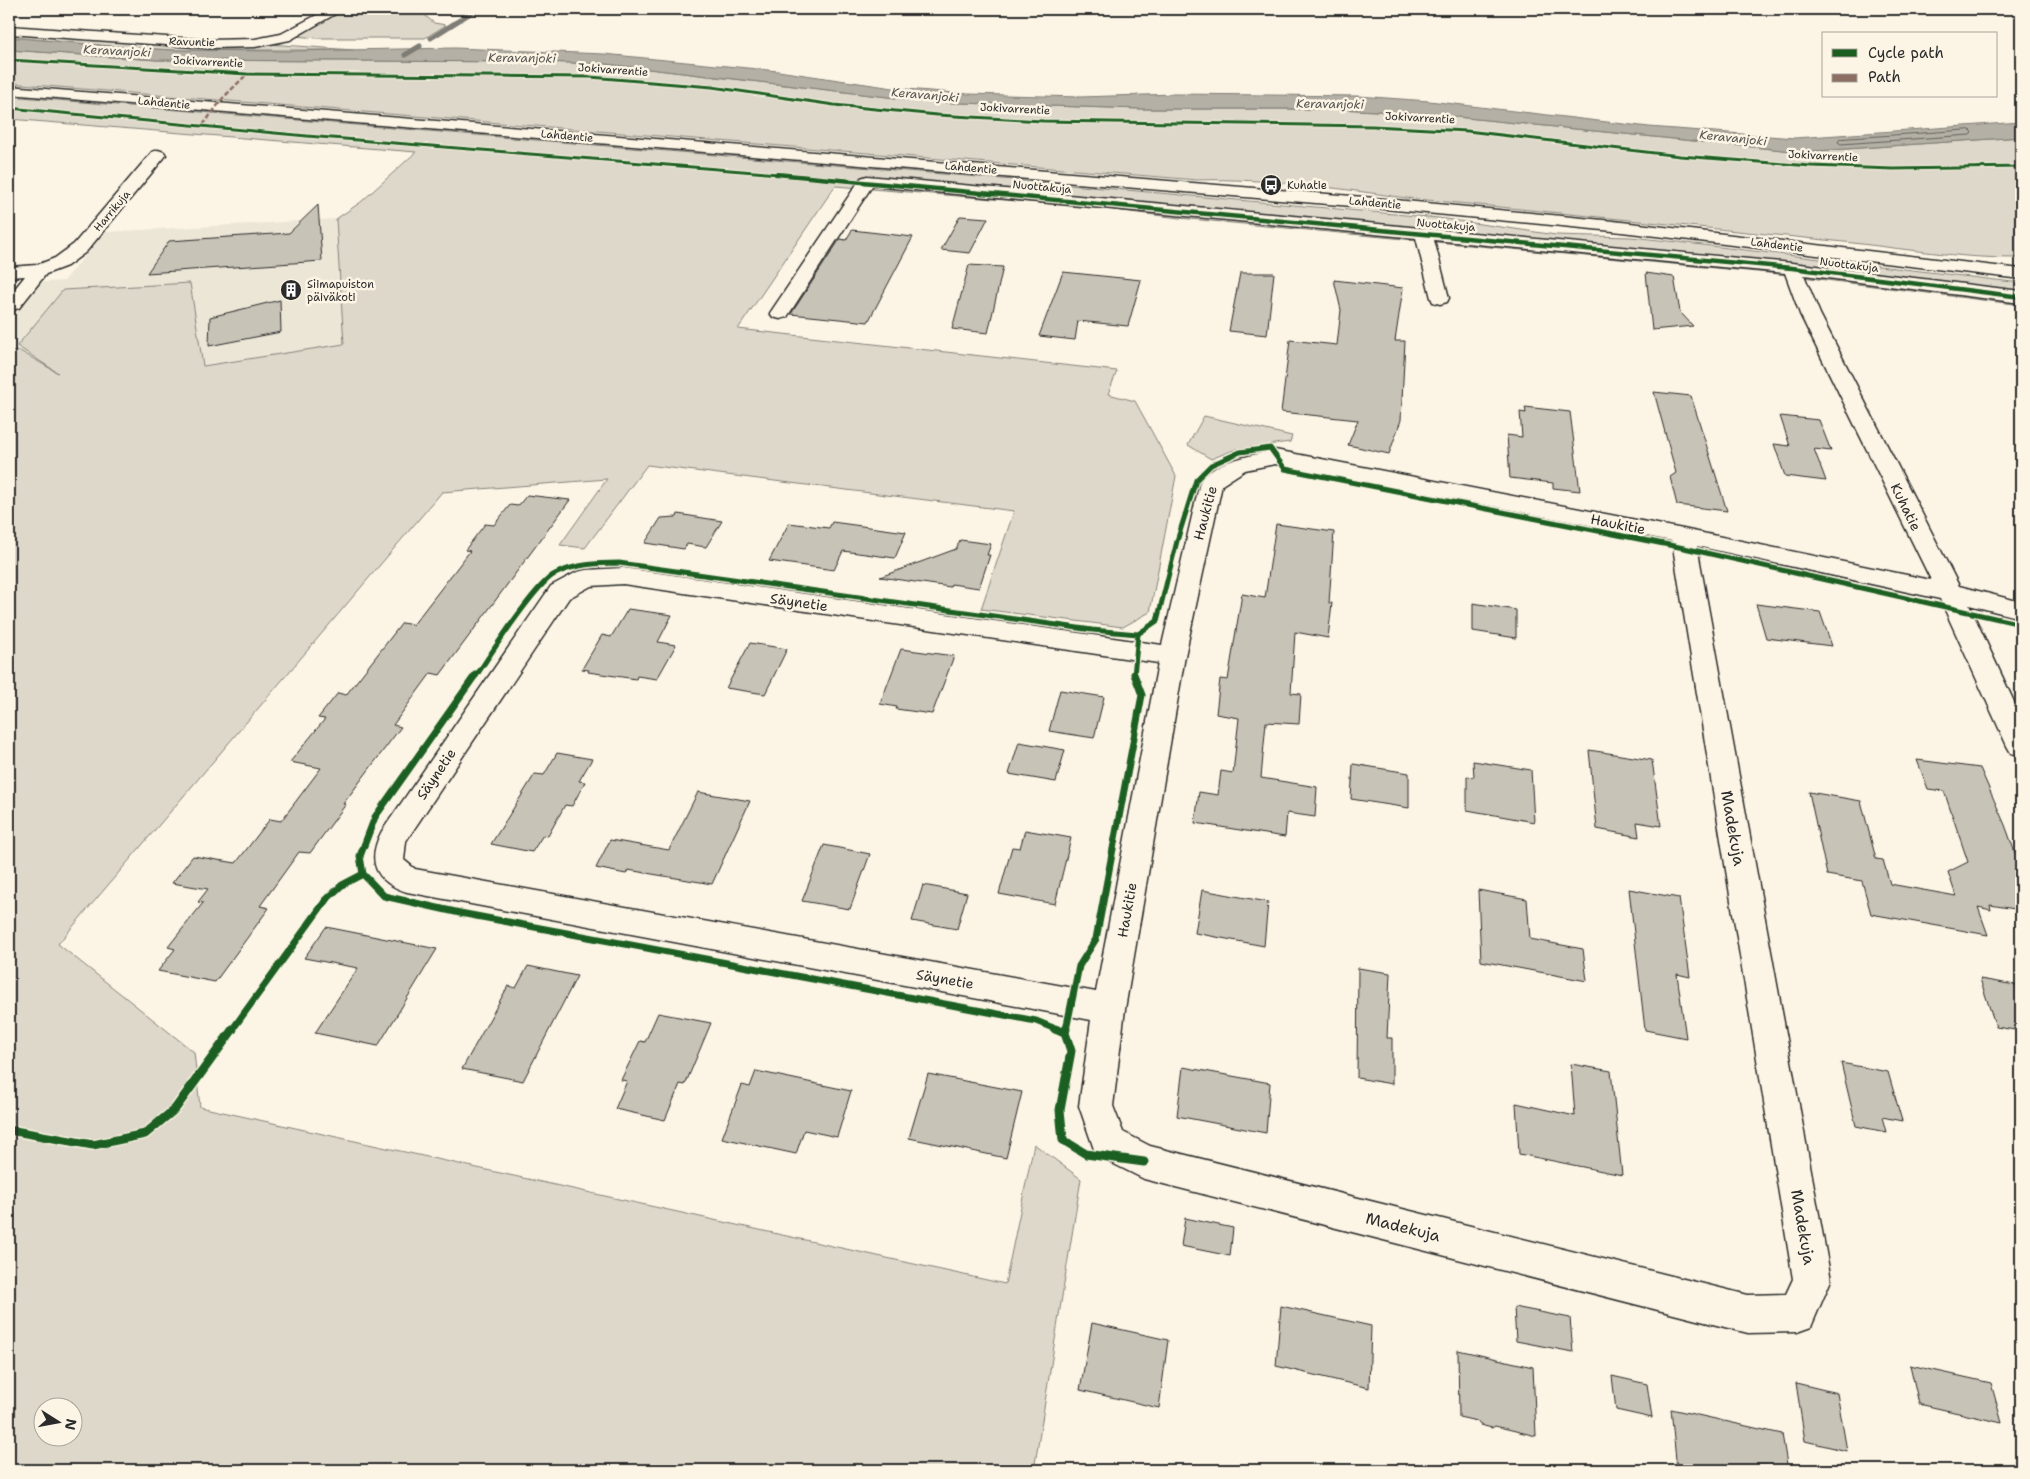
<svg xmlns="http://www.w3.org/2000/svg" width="2030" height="1479" viewBox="0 0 2030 1479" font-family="'Shantell Sans',sans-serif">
<rect width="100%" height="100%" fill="#fcf5e5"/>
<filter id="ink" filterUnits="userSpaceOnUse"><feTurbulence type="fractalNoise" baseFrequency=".02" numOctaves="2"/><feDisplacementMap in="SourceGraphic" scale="10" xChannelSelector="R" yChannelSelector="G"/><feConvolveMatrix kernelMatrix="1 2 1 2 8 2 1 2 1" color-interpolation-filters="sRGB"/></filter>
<g filter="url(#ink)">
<path fill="#ece6d7" d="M336 219 344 344 77 385 20 351 9 352V284L64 281 105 232Z"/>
<path fill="#ded8ca" stroke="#84827a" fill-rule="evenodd" d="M345 9H417L434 23 446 25 425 38H317L295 36Z
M9 26 354 50H174L132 48 9 37Z
M9 50 157 60 539 62 606 64 930 102 1141 109H1341L1427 114 1802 152 2021 137V258C1956 259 1890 246 1825 240 1686 226 1546 211 1406 198 1337 188 1267 178 1197 180L9 83Z
M9 96 1002 179 1439 218 1556 235 1631 237 1678 242 2021 283V305L1779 274 1179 218 1090 207 835 186 738 329 1117 371 1108 394 1135 401 1176 476 1150 612 1123 627 981 609 1014 511 647 465 585 548 560 545 607 479 442 492 58 944 194 1052 200 1107 1005 1284 1034 1144 1081 1179 1034 1470H9V352L20 351 58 373 17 346 63 290 190 283 203 366 344 344 336 219 361 202 416 152 9 119ZM42 1406H72V1436H42Z
M1204 416 1292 436 1290 442 1236 449 1211 459 1188 445Z"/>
<path fill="#b4b0a5" stroke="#7d7b74" d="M9 37 132 48 174 50 290 51 455 48 604 54 778 71 893 88 968 94 1080 97 1175 94 1358 96 1429 101 1649 127 1795 138 2021 122V137L1802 152 1427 114 1341 109H1141L930 102 606 64 539 62 157 60 9 50Z"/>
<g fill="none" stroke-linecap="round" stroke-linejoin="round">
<path stroke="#62605c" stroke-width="1" d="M1970 130 1972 133 1970 135 1841 144 1838 142 1840 139Z"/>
<path stroke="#7d7b74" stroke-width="5" d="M431 38 477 9
M405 55 420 46"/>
</g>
<path fill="#c8c3b7" stroke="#2b2b2b" d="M318 205 322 261 147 273 169 241 289 233Z
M960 216 988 218 970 253 941 250Z
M852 230 913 237 868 322 791 314 840 239 846 240Z
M969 265 1003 267 988 333 952 329Z
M1063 272 1141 280 1128 326 1078 321 1075 340 1039 336Z
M1240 273H1274L1267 335 1229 331Z
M1646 273 1674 277 1680 312 1693 326 1652 330Z
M1334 280 1403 288 1395 341H1405L1401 420 1389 454 1348 445 1358 420 1281 412 1290 340 1337 345 1341 310Z
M280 300 281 332 209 346 210 317Z
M1654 392 1691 396 1727 511 1677 505 1670 477 1676 473Z
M1525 407 1570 412 1580 491 1553 488V483L1510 478 1507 435 1522 437 1520 412 1526 413Z
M1780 416 1819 420 1831 451 1814 449 1826 481 1785 476 1774 444 1790 446Z
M527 495 570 500 440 675 431 673 393 725 401 727 343 804H346L310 853 299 852 260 906 269 908 215 982 158 971 175 949 168 947 203 903 198 902 208 889 172 883 193 856 236 863 270 819 281 821 321 768 290 762 325 719 318 718 338 693 346 695 402 623 413 625 470 551 465 550 485 524 494 525 510 505 518 506Z
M678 514 722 521 706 547 687 544 684 549 645 543 661 518 677 517Z
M832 522 906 532 895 558 843 551 834 570 769 561 789 523 829 528Z
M1276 524 1334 532 1329 603H1332L1328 638 1295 632 1291 693 1301 694 1299 724 1266 722 1261 778 1317 787 1315 817 1287 813 1285 837 1195 823 1199 792 1218 795 1221 771 1233 773 1239 718 1216 714 1220 679 1228 680 1242 594 1265 598Z
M960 540 991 544 987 555H990L979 588 951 584 950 587 880 577 956 549Z
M1473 603 1516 610V638L1473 631Z
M1756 604 1820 612 1832 646 1766 638Z
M628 609 672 615 658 642 676 645 657 679 637 676 636 679 588 672 589 670 582 669 602 635 611 637Z
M750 643 787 649 765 694 726 688Z
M901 649 954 656 932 714 896 709 897 707 880 704Z
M1060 690 1104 697 1094 738 1049 731Z
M1019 742 1065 750 1056 782 1009 774Z
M1589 750 1652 760 1661 826 1637 822 1639 837 1597 829Z
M557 753 592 759 579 781 585 782 572 806 565 805 548 836 543 835 532 852 491 844 535 774 544 775Z
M1917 760 1980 768 2005 825 2021 869V910L1990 905 1991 910 1978 907 1988 935 1871 914 1862 881 1827 875 1809 792 1861 801 1876 859 1883 860 1890 884 1956 896 1948 872 1968 862 1944 791 1928 789Z
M1473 761 1531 770 1534 822 1467 810V776L1474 777Z
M1353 764 1409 773V808L1351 799Z
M698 792 750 801 712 884 628 870 626 874 596 868 610 840 669 850Z
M1025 830 1071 838 1055 904 999 894 1012 847 1020 848Z
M824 845 870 854 850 909 802 901Z
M923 885 967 893 957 929 912 921Z
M1629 889 1679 898 1690 977 1677 974 1686 1038 1645 1030Z
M1202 890 1268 902 1264 946 1195 933Z
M1478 890 1527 899 1530 939 1583 949 1587 981 1481 961Z
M326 927 437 949 378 1046 315 1033 358 968 304 958Z
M528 966 577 976 523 1081 462 1069 508 986 516 988Z
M1358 968 1390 973 1387 1038H1392V1084L1357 1078Z
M1980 979 2021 986V1031L1996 1027Z
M658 1013 711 1023 685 1085 680 1084 665 1120 615 1109 627 1081 621 1080 640 1041 645 1042Z
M1841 1063 1888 1072 1902 1121 1882 1117 1886 1132 1856 1126Z
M1571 1064 1611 1071 1622 1175 1519 1154 1516 1103 1575 1116Z
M1183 1067 1270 1083 1266 1133 1177 1116Z
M756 1071 851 1091 837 1137 804 1130 796 1154 722 1138 742 1085 750 1087Z
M928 1074 1022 1092 1006 1158 909 1138Z
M1185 1218 1233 1228 1230 1256 1181 1246Z
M1281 1306 1371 1326 1369 1388 1276 1366Z
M1514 1307 1570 1318 1573 1352 1516 1341Z
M1092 1323 1168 1340 1159 1408 1080 1390Z
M1458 1350 1533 1367 1536 1436 1495 1426 1492 1428 1480 1425 1477 1421 1459 1417Z
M1910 1365 1991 1383 2002 1423 1919 1404Z
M1612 1376 1647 1384 1652 1418 1616 1410Z
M1796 1383 1837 1393 1847 1451 1805 1441Z
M1671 1409 1782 1434 1788 1470H1677Z"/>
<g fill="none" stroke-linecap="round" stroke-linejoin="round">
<g stroke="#2b2b2b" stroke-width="3">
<path id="minor" d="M328 9H344L290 40 255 47 209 48 9 34V26L209 40 255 39 281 34Z
M158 150 164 152 166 155 164 158 86 252 67 266 46 274 19 308 9 311V296L25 276 9 277V267L37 265 55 258 74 244 152 152Z
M867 176 1792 263 2021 291V303L1804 275 1820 314 1959 586 2021 602V618L1969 605 2021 717V756L2011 753 2007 746 1940 599 1697 546 1831 1280 1811 1327 1797 1332 1748 1333 1144 1179 1096 1155 1079 1106 1091 1020 407 892C375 882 366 861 382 831L551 586 577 572 586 570 623 568 1162 645 1200 482C1215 460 1251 456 1275 450L1683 529 1931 580 1800 314 1785 273 1434 240 1449 298 1447 302 1440 304 1433 302 1431 298 1416 238 872 186 787 317 780 319 773 317 770 313 861 178ZM1275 464 1672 541 1793 1279 1786 1294 1748 1295 1150 1146 1123 1132 1113 1106 1125 1009 1185 656 1222 485 1245 470ZM623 584 1158 663 1096 992 415 869 404 860 406 841 569 598 591 586Z"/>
</g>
<g stroke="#2b2b2b" stroke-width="3">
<path id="major" d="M9 86 1364 197 1613 221 2021 269V279L1613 231 1364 207 9 94Z"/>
</g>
<use href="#minor" fill="#fcf5e5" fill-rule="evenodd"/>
<use href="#major" fill="#fcf5e5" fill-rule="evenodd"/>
<path stroke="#8d6e63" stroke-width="2.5" stroke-dasharray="5 2.5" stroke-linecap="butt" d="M203 125 223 98 247 74"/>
<g stroke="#fcf5e5" stroke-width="5">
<path id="cycleway-far4" d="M9 60 247 74 590 77 712 87 834 105 937 115 1043 121 1373 126 1467 131 1680 156 1811 166 1893 169 2021 167
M9 108 307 136 791 175"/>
</g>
<g stroke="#fcf5e5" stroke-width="6">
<path id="cycleway-far3" d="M776 174 1792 268 2021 297"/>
</g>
<g stroke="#fcf5e5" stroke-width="8">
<path id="cycleway-far2" d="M476 676C490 655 536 583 555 574 575 564 598 563 619 563L1092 630 1138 634 1157 621 1177 541 1196 480 1211 465 1240 452 1270 448 1285 469 1684 548 2021 624
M1134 676 1138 634"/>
</g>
<g stroke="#fcf5e5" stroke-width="10">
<path id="cycleway-far1" d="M476 674 375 817 360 856 363 874 384 896 460 913 1036 1021 1058 1030
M232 1030 326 900 342 885 363 874
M1066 1030 1079 966 1096 939 1142 695 1134 674"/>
</g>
<g stroke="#fcf5e5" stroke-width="12">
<path id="cycleway" d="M1055 1029 1065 1033 1071 1051 1060 1110 1063 1140 1086 1154 1144 1162
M1065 1033 1066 1029
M9 1130 93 1145 145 1134 175 1109 233 1029"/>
</g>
<use href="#cycleway-far4" stroke="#1b5e20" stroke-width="3"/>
<use href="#cycleway-far3" stroke="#1b5e20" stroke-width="4.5"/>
<use href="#cycleway-far2" stroke="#1b5e20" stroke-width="5"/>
<use href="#cycleway-far1" stroke="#1b5e20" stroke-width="7"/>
<use href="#cycleway" stroke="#1b5e20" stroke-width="9"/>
</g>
</g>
<defs>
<g id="bus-disc" transform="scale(1.125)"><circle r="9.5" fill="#2b2b2b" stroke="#fcf5e5"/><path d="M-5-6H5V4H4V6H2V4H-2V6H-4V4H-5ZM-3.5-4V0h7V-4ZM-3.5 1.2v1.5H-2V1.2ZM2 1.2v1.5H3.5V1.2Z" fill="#fff"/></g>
<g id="building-disc" transform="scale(1.125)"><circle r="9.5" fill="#2b2b2b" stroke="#fcf5e5"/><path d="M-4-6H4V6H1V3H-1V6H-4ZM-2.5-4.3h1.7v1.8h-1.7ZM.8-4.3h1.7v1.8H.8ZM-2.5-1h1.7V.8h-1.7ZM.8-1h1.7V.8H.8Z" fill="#fff"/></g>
</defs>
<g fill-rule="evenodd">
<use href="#bus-disc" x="1271" y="185"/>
<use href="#building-disc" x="291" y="290"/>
</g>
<g text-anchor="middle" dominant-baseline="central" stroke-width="5" stroke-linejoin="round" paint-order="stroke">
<g font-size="11" fill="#2b2b2b" stroke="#fcf5e5">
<text transform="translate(192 42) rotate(2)">Ravuntie</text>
<text transform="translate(208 62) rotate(3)">Jokivarrentie</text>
<text transform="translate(613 70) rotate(4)">Jokivarrentie</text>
<text transform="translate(164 103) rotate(5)">Lahdentie</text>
<text transform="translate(1015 109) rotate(3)">Jokivarrentie</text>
<text transform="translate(1420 118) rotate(3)">Jokivarrentie</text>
<text transform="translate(567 136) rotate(5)">Lahdentie</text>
<text transform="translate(1823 156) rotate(3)">Jokivarrentie</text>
<text transform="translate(971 168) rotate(5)">Lahdentie</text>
<text transform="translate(1042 187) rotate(5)">Nuottakuja</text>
<text transform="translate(1375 203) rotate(5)">Lahdentie</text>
<text transform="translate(112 211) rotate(-50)">Harrikuja</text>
<text transform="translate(1446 225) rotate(5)">Nuottakuja</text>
<text transform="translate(1777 245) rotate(7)">Lahdentie</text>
<text transform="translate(1849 265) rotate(7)">Nuottakuja</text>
</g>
<g font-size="11" fill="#2b2b2b" stroke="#fcf5e5" text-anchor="start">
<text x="1287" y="185">Kuhatie</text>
<text x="307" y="284">Siimapuiston<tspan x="307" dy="13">päiväkoti</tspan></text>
</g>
<g font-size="12" font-style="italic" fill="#545350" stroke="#fcf5e5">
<text transform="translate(117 51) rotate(3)">Keravanjoki</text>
<text transform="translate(522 58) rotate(1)">Keravanjoki</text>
<text transform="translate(925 95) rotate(5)">Keravanjoki</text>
<text transform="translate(1330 104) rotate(1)">Keravanjoki</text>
<text transform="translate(1733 138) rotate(6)">Keravanjoki</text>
</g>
<g font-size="14" fill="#2b2b2b" stroke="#fcf5e5">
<text transform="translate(1906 507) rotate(64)">Kuhatie</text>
<text transform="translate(1205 513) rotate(-75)">Haukitie</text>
<text transform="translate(1618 524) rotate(11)">Haukitie</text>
<text transform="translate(799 602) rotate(8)">Säynetie</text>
<text transform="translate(436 774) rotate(-56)">Säynetie</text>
<text transform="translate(1127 910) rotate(-80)">Haukitie</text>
<text transform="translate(945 979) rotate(10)">Säynetie</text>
</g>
<g font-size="16" fill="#2b2b2b" stroke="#fcf5e5">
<text transform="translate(1733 828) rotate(80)">Madekuja</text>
<text transform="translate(1403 1227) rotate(14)">Madekuja</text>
<text transform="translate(1803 1227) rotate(80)">Madekuja</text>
</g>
</g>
<rect width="2030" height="1479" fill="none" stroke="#fcf5e5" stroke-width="30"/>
<rect x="15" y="15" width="2000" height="1449" fill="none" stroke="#2b2b2b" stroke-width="2" filter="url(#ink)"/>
<rect x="1822" y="32" width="175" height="65" fill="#fcf5e5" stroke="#a8a49b"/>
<rect x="1832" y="49" width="25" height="8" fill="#1b5e20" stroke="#a8a49b"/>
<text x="1868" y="58" font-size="15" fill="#2b2b2b">Cycle path</text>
<rect x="1832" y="74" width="25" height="8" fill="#8d6e63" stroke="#a8a49b"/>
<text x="1868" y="82" font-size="15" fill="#2b2b2b">Path</text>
<g transform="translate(58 1422) rotate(101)"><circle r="24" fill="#fcf5e5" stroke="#a8a49b"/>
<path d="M0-4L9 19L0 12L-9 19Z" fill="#2b2b2b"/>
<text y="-8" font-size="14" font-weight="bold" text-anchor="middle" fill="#2b2b2b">N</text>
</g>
</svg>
